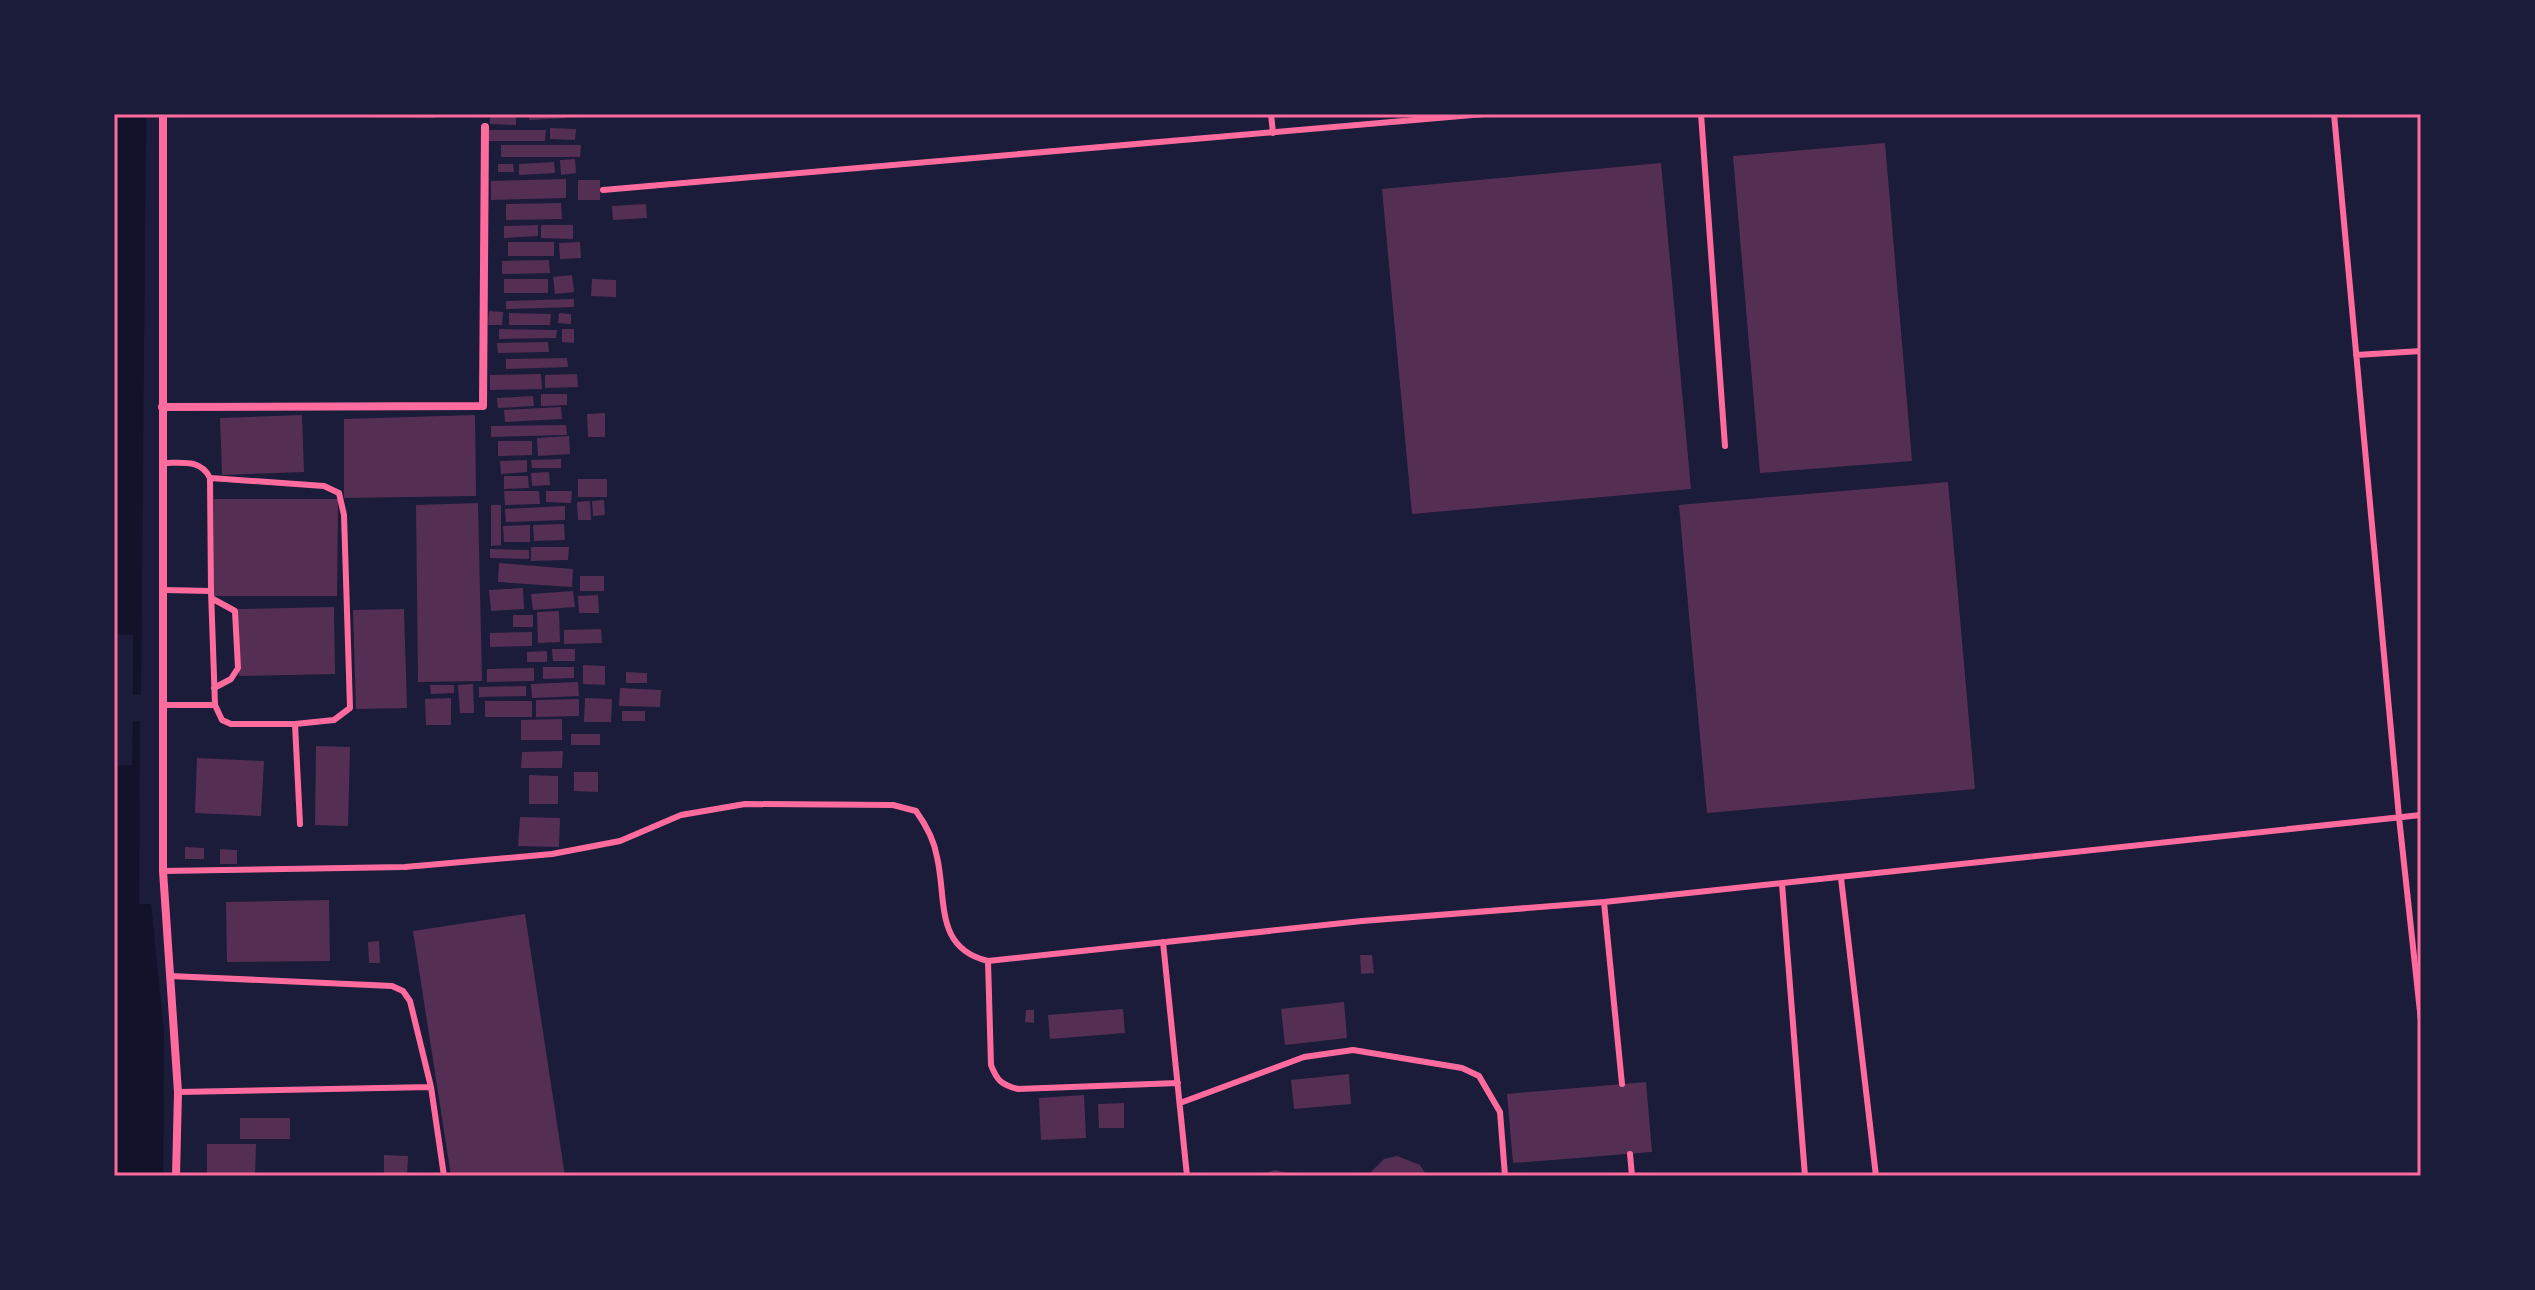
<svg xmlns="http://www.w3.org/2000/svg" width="2535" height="1290" viewBox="0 0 2535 1290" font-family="'Fira Sans',sans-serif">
<rect width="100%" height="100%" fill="#1b1b3a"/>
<path fill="#12122b" d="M114 114H146L141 695H133V635L114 634Z
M133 721H140L139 904H151L164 1033 163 1176H114V766L132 765Z"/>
<path fill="#542f53" d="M354 114H435V118L354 117Z
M490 114H516V125L490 124Z
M529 114H567V118L529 120Z
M550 128 576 129 575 140 550 139Z
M489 130H546L545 141H489Z
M1885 143 1912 461 1760 473 1733 156Z
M501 145H581L580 157H501Z
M575 159 576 173 561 175 560 160Z
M554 162 555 173 519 175V164Z
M1661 163 1691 489 1412 514 1382 189Z
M498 164H513L514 172H498Z
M566 179V198L491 200V181Z
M578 180H600V200H578Z
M561 203 562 219 506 220V204Z
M646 204 647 218 613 220 612 206Z
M538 225V236L504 238V226Z
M541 225H573V239L541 238Z
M508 242H554V256H508Z
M580 242 581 258 560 259 559 243Z
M549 260 550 273 502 274V261Z
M572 275 574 292 555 294 553 277Z
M504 279H548V293H504Z
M592 279 616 280V297L591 296Z
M574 299V307L506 309V301Z
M489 311 503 312 502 325H488Z
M509 313 551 314 550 325H509Z
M559 313 571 314V324L558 323Z
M499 329 557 330 556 338 499 339Z
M562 329H574V343L562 342Z
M548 342 549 352 498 353 497 343Z
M567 358 568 367 506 369V359Z
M541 374 542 389 490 390V375Z
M577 374 578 387 545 388V375Z
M541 394H567V405L541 406Z
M533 396 534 406 498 408 497 398Z
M561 407 562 419 505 422 504 410Z
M605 413V437H588L587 414Z
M302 415 304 472 222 475 220 418Z
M475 415 476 496 344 498V419Z
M566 425 567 435 491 437V426Z
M569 436 570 454 538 456 537 438Z
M498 441H532V455L498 456Z
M561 459V468H532L531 460Z
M527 460V472L501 474 500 461Z
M549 472 550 485 532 486 531 473Z
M504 476H528L529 488 504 489Z
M578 479H607V497H578Z
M1948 482 1975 789 1707 813 1679 505Z
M504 491H539L540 504 505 505Z
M546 491H572L571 503 546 502Z
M214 499H338L337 596H214Z
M604 500 605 515 593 516 592 501Z
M590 501 591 520H578L577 502Z
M478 503 482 681 418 682 416 505Z
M491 505H501V545L491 546Z
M565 506V520L506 522 505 509Z
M564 524 565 540 534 541 533 525Z
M530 525V542H504L503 526Z
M531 547H569L568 560 531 561Z
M490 549 529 550V559L490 558Z
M499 563 573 569 572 587 498 582Z
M580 576H604V591H580Z
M523 588 524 609 491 611 489 590Z
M573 591 575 607 533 610 531 594Z
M598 595 599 613H579L578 596Z
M334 607 335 674 239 676 238 609Z
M404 609 407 708 356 709 353 610Z
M559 611 560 642 538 643 537 612Z
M513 615H533V627H513Z
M601 629 602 643 564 644V630Z
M532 632V646L490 647V633Z
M552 649H575V661H553Z
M547 651V662H527V652Z
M583 665 605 666V685L583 684Z
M543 667H574V678L543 679Z
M534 668V681L487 682V669Z
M626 672 647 673V683H626Z
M578 682 579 696 532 698 531 684Z
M473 684 474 713H460L458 685Z
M430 685H454V693L431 694Z
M526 686V696L479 697V687Z
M620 688 661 690 660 707 619 706Z
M451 698V725H426L425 699Z
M585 698 612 699 611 722H584Z
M579 699V716L536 717V700Z
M485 701H532V717H485Z
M622 711H645V721H622Z
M562 719V740H521V720Z
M571 734H600V745H571Z
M316 746 350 747 348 826 315 825Z
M563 751 562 768H521L522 752Z
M197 758 264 761 261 816 195 813Z
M574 772H598V792L574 791Z
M529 775 558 776V804H529Z
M520 817 560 818 559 847 518 846Z
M185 847 204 848V859H185Z
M220 849 237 850V864H220Z
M329 900 330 961 227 962 226 902Z
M525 914 565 1176H451L413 931Z
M379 941 380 963H369L368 942Z
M1360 955H1372L1374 973 1361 974Z
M1344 1002 1347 1038 1285 1045 1281 1009Z
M1123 1009 1125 1033 1050 1039 1048 1015Z
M1026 1010H1034V1023L1025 1022Z
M1349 1074 1351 1104 1294 1109 1291 1080Z
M1646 1082 1652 1152 1513 1163 1507 1094Z
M1084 1095 1086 1138 1041 1140 1039 1098Z
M1124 1103V1128H1099L1098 1104Z
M240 1118H290V1139H240Z
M207 1144H256L255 1176H207Z
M384 1155 408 1156 407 1176H384Z
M1397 1156 1420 1165 1427 1176H1367L1384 1159Z
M1275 1170 1288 1173 1293 1176H1258Z"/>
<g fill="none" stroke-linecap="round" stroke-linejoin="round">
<path stroke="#ff6b9d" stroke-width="6" d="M1271 114 1273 133
M1701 114 1725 446
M2334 114 2399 817 2421 1021
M603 190 1484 114
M2356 355 2421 351
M164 463C182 463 201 459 210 478L324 486 339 493 344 515 350 708 334 720 295 724
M210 478 211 591
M164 590 211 591 215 705 222 720 231 724H295L300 824
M213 599 235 611 238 668 231 679 214 688
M164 705H215
M163 871 405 867 552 854 620 841 681 815 745 804 893 805 916 811C926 825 934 839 937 857 947 900 934 948 988 961L1362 921 1604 902
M1841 878 1876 1176
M1782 884 1805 1176
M1163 942 1187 1176
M988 961 991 1065C997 1081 1002 1085 1018 1089L1178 1083
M170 976 392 986 403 991 410 1001 431 1087 444 1176
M1622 1084 1604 902 2421 815
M178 1092 431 1087
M1180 1103 1304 1057 1353 1050 1462 1068 1479 1076 1500 1112 1505 1176
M1630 1154 1632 1176"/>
<path stroke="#ff6b9d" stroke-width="8" d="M163 114V871L178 1092 176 1176
M162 407 483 406 485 127"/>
</g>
<rect width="2535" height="1290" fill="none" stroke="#1b1b3a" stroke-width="232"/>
<rect x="116" y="116" width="2303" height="1058" fill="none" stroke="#ff6b9d" stroke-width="3"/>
</svg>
